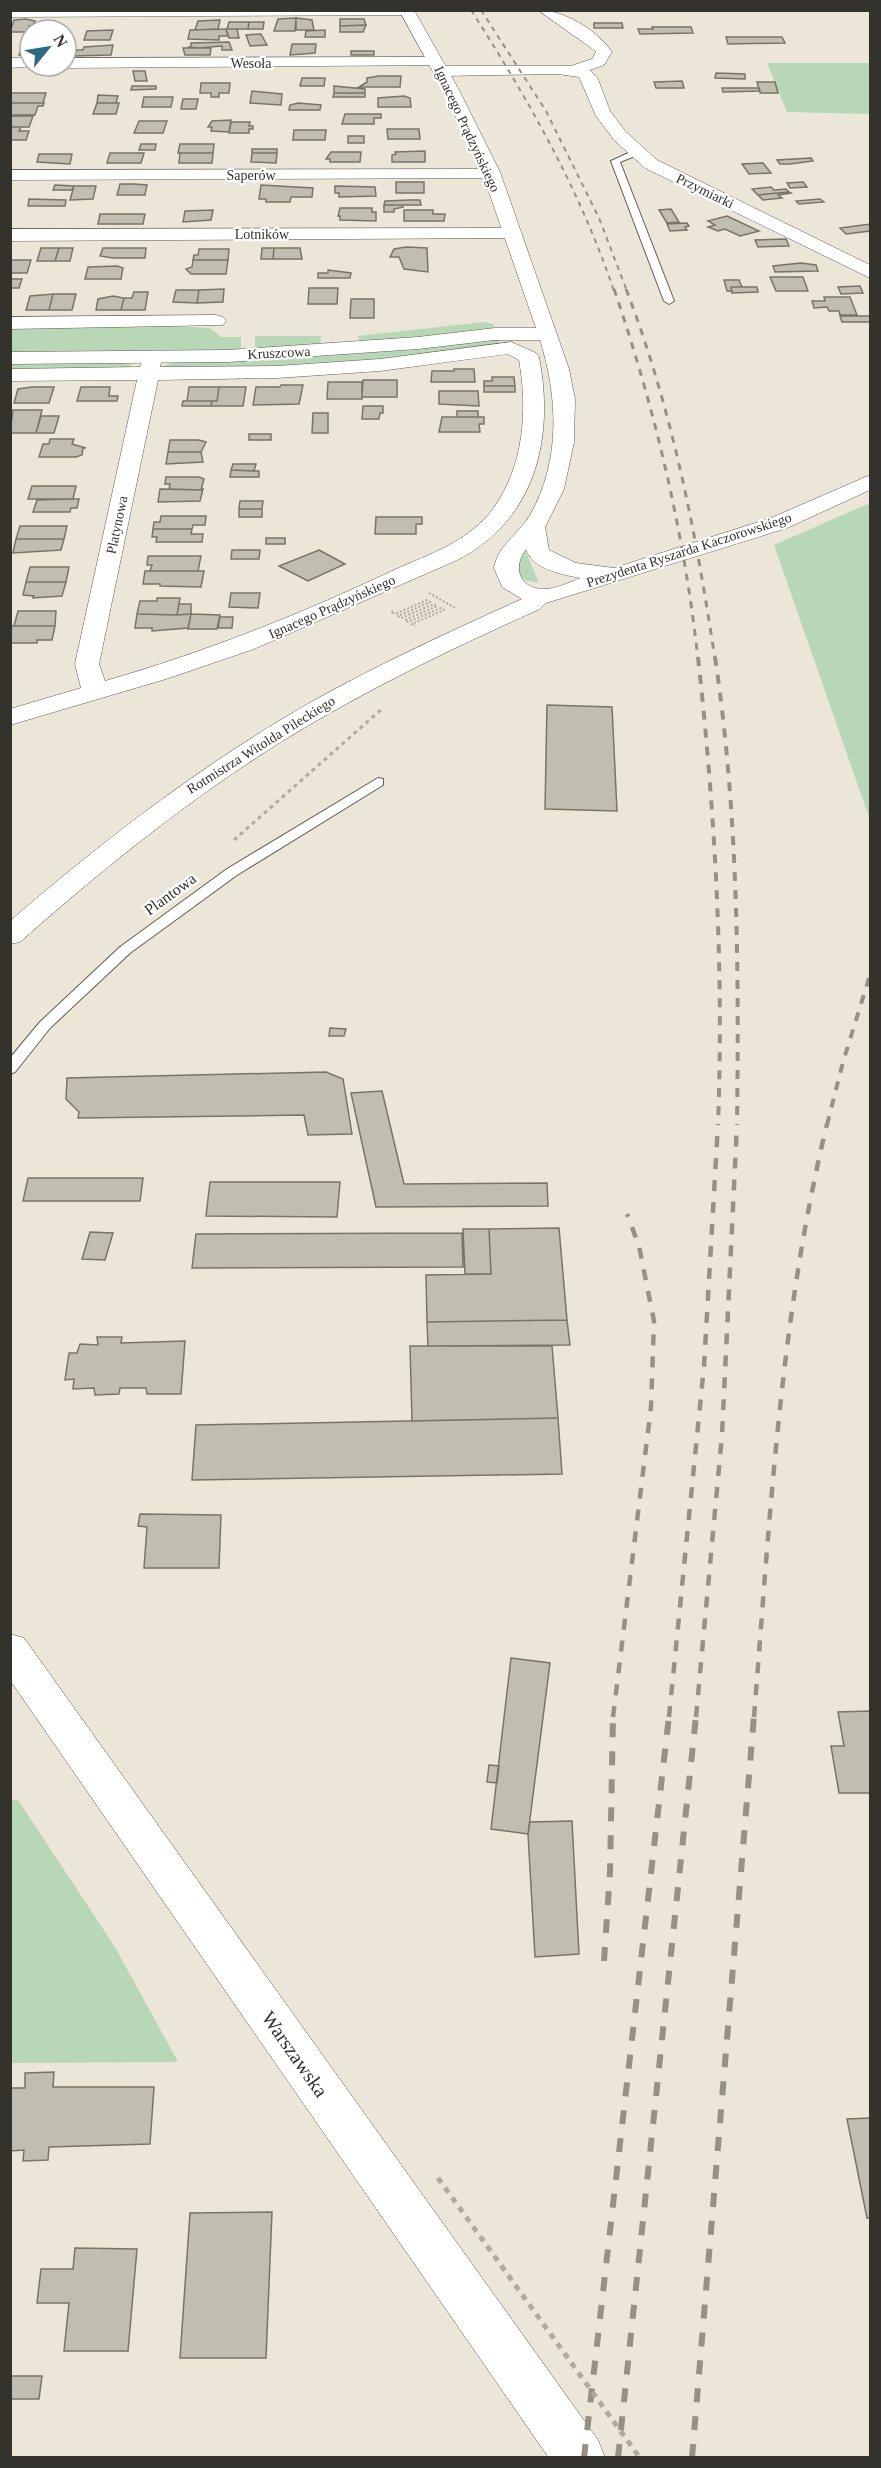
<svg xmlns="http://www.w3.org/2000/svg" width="881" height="2468" viewBox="0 0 881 2468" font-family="'Times New Roman',serif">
<rect width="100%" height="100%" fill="#ebe6d8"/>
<path fill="#b7d7b7" d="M767 63H870V114L787 112Z
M484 322 493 324 495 328 426 338 360 342 358 336Z
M175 326 209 328 222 337H241V351L11 354 10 327Z
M255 336H321L320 346 255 348Z
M491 339 499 340V346L322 366 162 367 174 362 289 358Z
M10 363H128L133 368 11 371Z
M870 503V820L774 545Z
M525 550 539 583 525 580 518 573 520 551Z
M11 1800H18L115 1947 178 2062 11 2063Z"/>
<path fill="#c2bdb1" stroke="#797468" stroke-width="1.5" d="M296 18 295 31H274L278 19Z
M296 18 312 20 314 30H296Z
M26 19 35 21 33 25 29 26 32 28 30 32H10L14 20Z
M340 19H364L366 25 340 26Z
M220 20 218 29 195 30 198 21Z
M229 22H249L248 29H227Z
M249 22H264L263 29H248Z
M594 23H622L623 28H594Z
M366 25 363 32H340V26Z
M652 27H691L693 33 640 34 638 29H653Z
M226 29H237L239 38H229Z
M226 29 228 36H219V40L188 39 190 30Z
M113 30 110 40H84L87 31Z
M325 30V37H305L306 31Z
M261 34 267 45 250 46 246 35Z
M726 37H782L785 43 728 44Z
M229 42 232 50H222V46L199 48 188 47H191V43Z
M292 44H316L315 53 290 55Z
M113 45 111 55 73 56 75 50H83L84 47Z
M22 47H30V55H19Z
M183 48H211L210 55H185Z
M351 51H374V55H351Z
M133 71H145L147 81H135Z
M716 73 745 74V79L715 78Z
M379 76H401L400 87H359L367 82V78Z
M302 78H325L324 86H300Z
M682 81 684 88H656L654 82Z
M757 82H775L778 93H760Z
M201 83H230L229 93H219V97H211V93H200Z
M132 86H156V89L131 90Z
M334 86 365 89V93H334Z
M722 88H759L760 91 723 92Z
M252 91 282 94 281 105 250 103Z
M10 93H46L43 103H10Z
M334 93H365V97H333Z
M98 95 118 96 116 103H97Z
M404 96 410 98 411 107H378V98Z
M144 97H173L171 107H142Z
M183 99H198L196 109H181Z
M10 103H44L43 106H38L35 115H10Z
M97 103H119L116 114H93Z
M298 103 321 105 320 110H289L290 105Z
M345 114H381V118H374V124H342Z
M10 116H33L29 127H10Z
M231 120 229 132 211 131 212 127H208L212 121Z
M139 121H167L163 133H134Z
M231 122H250L249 126H253V129H249V133H229Z
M10 127H21L19 131H29L26 140H10Z
M387 129H419L420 139H388Z
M294 130H326L325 140H293Z
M348 136H364V143H348Z
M141 144H156L155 150H139Z
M180 144H214L213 153H178Z
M252 149H277V153H252Z
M425 151V162H392V155L396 154 395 152Z
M331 152H361L360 162H330V159H326Z
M110 153H144L141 163H107Z
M180 153H213L212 163H179Z
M252 153H277L276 163 251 162Z
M39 154H72L70 164 37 162Z
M811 158 813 161 790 164H780L777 160Z
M763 163 771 173 749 174 742 164Z
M396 182H424V193H396Z
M803 182 807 187 790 188 787 183Z
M120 184H134L147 185 145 195H117Z
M55 185 74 186 72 190H53Z
M261 185 313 188 312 197H291L290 202H266V199H259Z
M74 186H96L93 199 70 200Z
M335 186 375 187 376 196 339 197V193H335Z
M771 187 774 190 786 189 789 192 758 195 752 189Z
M789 192 791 193 778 195 782 198 763 200 758 195Z
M29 199 66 200 65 206H28Z
M820 199 824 202 799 204 796 201Z
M410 200H420L421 205H384L385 201Z
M384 205H402L403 207 394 209V212H384Z
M340 208H372V212H376V221L340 220V216H338Z
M671 209 679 222 667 223 659 210Z
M213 210 211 220 183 222 185 211Z
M404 210H433V214H445L444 221H404Z
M100 214H145L143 224H98Z
M727 216 759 231 740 236 725 229 718 231 708 227 715 225 708 221Z
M687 223 689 226 685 227 687 230 670 231 667 224Z
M870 224V231L846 234 840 228Z
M786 239 789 246 758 247 755 240Z
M406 247 427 248 428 272 404 269 399 257H390L394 249Z
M41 248H59L55 261H37Z
M59 248H73L70 261H55Z
M103 248H146L145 258H113L100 256Z
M262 248H274L273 259H261Z
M274 248H300L302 259H273Z
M199 249H229L228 260H193L194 255H198Z
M10 260H31L27 273H10Z
M193 260H228L226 274H191L186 269 192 267Z
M801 263 816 265 818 271 775 272 773 266Z
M117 266 123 268 121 279H85L88 267Z
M328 270 351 273 350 278H318V273H328Z
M770 277H803L808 291H776Z
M10 279H22L19 288H10Z
M724 280H739L742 287H731L732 291H727Z
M860 286 863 293 841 294 838 287Z
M731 287H757L758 292 732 293Z
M309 288H338L337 304H308Z
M224 289 223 302 197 303 199 290Z
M176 290H199L197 303 173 302Z
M134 292H148L145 310H121L124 298H132Z
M53 294 49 310H26L30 296Z
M53 294H76L72 310H49Z
M113 296 124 298 121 310H96L98 299Z
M824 297H850L857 315H840L839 311H829L827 307 814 308 812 301H825Z
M351 299H374V318H350Z
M840 316H870V322H842Z
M454 369H474L475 382H431L432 371H454Z
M492 377H514L515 386H484V381H492Z
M363 380H397V397H362Z
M328 382H362V399H327Z
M281 385H303L299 404 253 405 256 387H280Z
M484 386H515V392H484Z
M32 387H54L49 403H14L18 389Z
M81 387H110L109 396H118L117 401H77Z
M189 387H219L217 401H187Z
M219 387H246L243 406H211L212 401H217Z
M439 391H478L479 406 439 404Z
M183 401H212L211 406H182Z
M363 406H383V413H380L379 419H362Z
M13 410H42L36 433H10Z
M457 411H478V417H457Z
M313 413H328V433H312Z
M41 416H59L54 433H36Z
M442 417H484V424H479L480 432H439Z
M249 434H271V440H249Z
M50 439H74L72 444 86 448H83L82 455 76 457H39L43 444H49Z
M170 440H199L206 442 201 452H168Z
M168 452H201L203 462 166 464Z
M233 464H256L254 471 231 470Z
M231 470 259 471V477H230Z
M166 477H199L204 479 201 490 169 489 170 484H165Z
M32 486H76L73 499H28Z
M160 489 201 490 203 489 200 501 158 502Z
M73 499H79L77 508H71L70 512H33L37 500Z
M240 501H263L262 509H239Z
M239 509H262V517H239Z
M161 516H206L205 525H193L192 529H153L154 522H160Z
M376 517H422V524H416V534H375Z
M20 526H67L64 539H16Z
M153 529H192L191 534H203L202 542H156L157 537H152Z
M266 538H285V544H266Z
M16 539H64L61 550 13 553Z
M232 550H260L259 559H231Z
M319 550 345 564 308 581 279 566Z
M148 556H201L198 571H150L152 565H147Z
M30 567H69L66 582H26Z
M145 571H204L201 587 160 586V584H143Z
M26 582H66L62 596 33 598 34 596 23 595Z
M231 593H260L258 608 229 607Z
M157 598H180L177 615 137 614 140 601H157Z
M179 604H191V614L177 615Z
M18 611H56L55 626H14Z
M137 614 177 615 191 614 188 628 152 631V628H135Z
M191 614 220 615 217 629H188Z
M220 617H233L232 628H218Z
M10 626H55L52 640H37V643H10Z
M547 705 612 707 617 811 545 809Z
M330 1028 346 1029 344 1036H329Z
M326 1072 343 1079 352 1134 308 1135 304 1115 78 1118 79 1112 66 1099 67 1078Z
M382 1091 404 1184 547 1183 548 1206 376 1207 351 1093Z
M28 1178H143L140 1201H23Z
M210 1182H340L337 1217 206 1216Z
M559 1228 567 1320 427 1322 426 1275 491 1274 489 1229Z
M463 1229H489L491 1274H465Z
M90 1232 113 1233 105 1260 82 1259Z
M462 1233 463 1267 192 1268 196 1234Z
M567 1320 570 1345 428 1346 427 1322Z
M97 1337H122L121 1343 185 1341 181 1394H147L146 1388H120L119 1394 95 1395 94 1388 73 1389 74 1379 65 1380 69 1353H77L80 1344 98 1345Z
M410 1346H552L558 1418 412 1421Z
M558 1418 562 1474 192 1480 196 1425Z
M140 1514 221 1515 219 1568H144L147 1527 138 1526Z
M511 1658 550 1663 528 1834 491 1829Z
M870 1711V1793H839L831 1746H844L838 1712Z
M489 1765 499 1766 497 1783 487 1782Z
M572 1821 579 1954 535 1957 528 1834 530 1822Z
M54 2072 53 2087H154L150 2144 49 2147 48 2160 23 2161 24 2150 10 2151V2088H25V2073Z
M870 2118V2218H867L847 2119Z
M272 2212 266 2358H180L190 2213Z
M75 2248 137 2249 128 2351H64L69 2303H37L41 2269H73Z
M10 2376H42L39 2399H10Z"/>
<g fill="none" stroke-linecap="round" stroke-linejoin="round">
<g stroke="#615d51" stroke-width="2">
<path id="lane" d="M637 149 641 152 640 154 620 162 674 301 669 304 664 301 611 161Z
M378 778 383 779V785L237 875 130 953 50 1028 15 1072 10 1074V1058L40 1022 120 947 227 869Z"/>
</g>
<g stroke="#615d51" stroke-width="1">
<path id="street" d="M10 10H411L404 15 10 17Z
M538 10C564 10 597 30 612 52L604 65 590 70 598 79 610 111 626 132 657 160 870 265V278L645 168 614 140 596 116 579 77 558 74 441 76 433 71 441 66H571L592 59 596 52 594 50Z
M436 57 444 62 442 65 66 68 60 66H66V58Z
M10 58H30V66H36L10 68Z
M492 169 498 170 501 174 498 178 10 180V170Z
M513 228 520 230 522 234 520 238 10 241V229Z
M216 315 223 317 226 321 223 325 10 329V317Z
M511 342 536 353 539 357C555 439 535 522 455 561L254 649 166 679 10 725V709L81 688 75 664 137 380 10 381V369L140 367 145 354H159L162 358 160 367 277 366 380 359ZM508 354 519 360C528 410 524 466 493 509 468 542 430 554 394 570 299 615 205 652 105 681L99 664 158 380 277 378 380 371Z"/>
</g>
<g stroke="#615d51" stroke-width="1">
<path id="secondary" d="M399 10H414L459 90 500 172 569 369 575 399 574 442 564 489 545 527 549 550 576 563 614 568 771 518 870 475V490L787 528 546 603 540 609C446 651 353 696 265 752 178 808 98 873 20 942L10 944V921C105 839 204 763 313 701 381 663 451 631 522 599L502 587 494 568C498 545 519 534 530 515 561 461 558 397 540 340H495L418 349 228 362 10 364V352L228 350 418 337 495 328H536L482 172 443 90ZM526 549C531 569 564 575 581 578 570 582 556 589 544 589 519 589 512 567 526 549Z
M10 1634 24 1638 598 2440 605 2458H549L10 1680Z"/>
</g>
<path stroke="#afaba0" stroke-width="2" stroke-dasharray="2 2" stroke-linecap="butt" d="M429 593 457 609
M393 611 391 612 395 614 427 600 430 602 398 616 401 618 434 604 437 606 405 620 408 622 441 608 444 610 412 624 416 626"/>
<path stroke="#afaba0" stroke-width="3" stroke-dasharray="4 4" stroke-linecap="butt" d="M234 840 383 708"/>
<use href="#lane" fill="#fff" fill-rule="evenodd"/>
<use href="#street" fill="#fff" fill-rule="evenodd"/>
<use href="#secondary" fill="#fff" fill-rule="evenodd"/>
<path stroke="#959187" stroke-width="2" stroke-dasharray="5 5" stroke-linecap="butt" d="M471 10C528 99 580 190 614 291
M481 10 546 111 599 218 627 291"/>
<path stroke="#959187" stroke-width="3" stroke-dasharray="7 7" stroke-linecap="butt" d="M614 289C655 409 684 532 698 659
M626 289C672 408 696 533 715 659"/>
<path stroke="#959187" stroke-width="4" stroke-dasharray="9 9" stroke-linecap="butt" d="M698 657C715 812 724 969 718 1125
M715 657C738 811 739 970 737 1125
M827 1125 843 1062 870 975"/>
<path stroke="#959187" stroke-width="4.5" stroke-dasharray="11 11" stroke-linecap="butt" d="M613 1717 651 1407 654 1321 639 1246 627 1214
M669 1717 704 1366 718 1124
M696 1717 722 1435 737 1124
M754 1717C770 1519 780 1317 827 1124"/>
<path stroke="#959187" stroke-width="6" stroke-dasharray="14 14" stroke-linecap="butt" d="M604 1961 610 1872 613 1716
M584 2458 669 1716
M618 2458 696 1716
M692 2458 754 1716"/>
<path stroke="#afaba0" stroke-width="5" stroke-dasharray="6 6" stroke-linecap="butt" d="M438 2178 640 2458"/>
</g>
<g text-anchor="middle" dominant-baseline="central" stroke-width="4.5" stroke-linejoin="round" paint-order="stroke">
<g font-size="14" fill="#34322d" stroke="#fff">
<text x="251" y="63">Wesoła</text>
<text transform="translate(467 129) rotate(65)">Ignacego Prądzyńskiego</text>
<text x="251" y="175">Saperów</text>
<text transform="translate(705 191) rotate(26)">Przymiarki</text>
<text x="262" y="234">Lotników</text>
<text transform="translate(279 353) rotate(-3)">Kruszcowa</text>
<text transform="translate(117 525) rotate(-78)">Platynowa</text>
<text transform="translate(689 550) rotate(-18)">Prezydenta Ryszarda Kaczorowskiego</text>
<text transform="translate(332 607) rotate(-24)">Ignacego Prądzyńskiego</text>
<text transform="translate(261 745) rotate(-32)">Rotmistrza Witolda Pileckiego</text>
</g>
<g font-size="16" fill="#34322d" stroke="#fff">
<text transform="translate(170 894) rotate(-36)">Plantowa</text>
</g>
<g font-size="20" fill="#34322d" stroke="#fff">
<text transform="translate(295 2054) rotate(55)">Warszawska</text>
</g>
</g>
<rect width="881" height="2468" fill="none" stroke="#34322d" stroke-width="24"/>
<g transform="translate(48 48) rotate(60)"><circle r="28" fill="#ffffff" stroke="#aeadab" stroke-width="1.5"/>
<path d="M0-4.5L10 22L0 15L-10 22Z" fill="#2b6c80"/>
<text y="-9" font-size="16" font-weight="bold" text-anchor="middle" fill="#34322d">N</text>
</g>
</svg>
